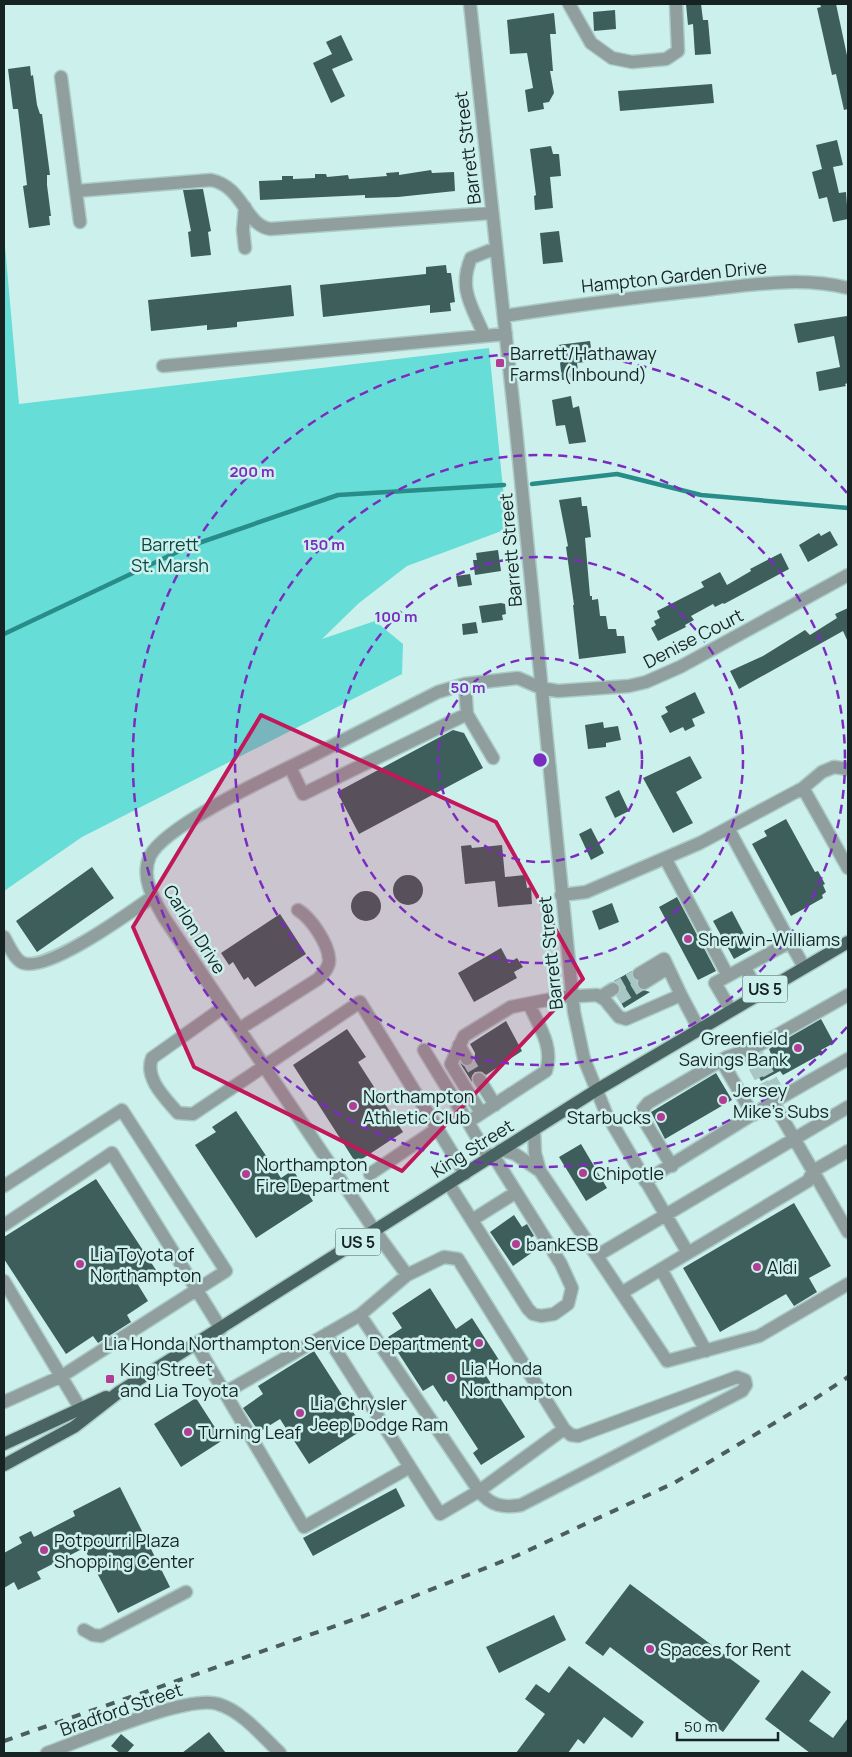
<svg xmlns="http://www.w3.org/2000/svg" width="852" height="1757" viewBox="0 0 852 1757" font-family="Manrope,sans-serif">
<rect width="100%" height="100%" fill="#ccf0ec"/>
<path fill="#66ddd6" d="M4 235 19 404 489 348 507 529 407 566 359 603 322 639 375 621 403 644 402 674 82 837 4 891Z"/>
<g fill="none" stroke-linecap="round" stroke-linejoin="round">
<path stroke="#288c88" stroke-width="4.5" d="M532 484 617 474 701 495 848 508
M4 634 190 546 338 495 504 485"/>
</g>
<path fill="#3e5e5b" d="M686 4H701L703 20H708L711 54 695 55 693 24 688 25Z
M820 4H836L848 60V109L844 110 836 74 832 75 817 8 821 7Z
M615 10 616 29 594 31 593 12Z
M554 13 556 34H550L553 71H550L554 93 549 102 543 103 544 109 528 112 525 90 533 88 527 53 510 54 507 20Z
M341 35 353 60 332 69 345 96 331 103 313 63 332 54 326 42Z
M30 66 31 76 33 75 37 105 40 114H42L50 175H47V185L51 216H49L50 225 29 228 23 186 27 185 18 109H13L8 69Z
M712 84 714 103 620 111 618 91Z
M837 140 843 165 833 167 839 193 846 192 848 219 833 222 827 197 819 199 812 172 822 169 816 145Z
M551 146 553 154H559L561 176 550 177 553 208 535 210 534 196 536 195 530 149Z
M431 170 432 173 454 172 455 191 398 197 365 198V195L260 200 259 181 282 180V176H293V179L315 178V174H326L327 177 348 175 349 179 387 176 386 173 399 172V175Z
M203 189 211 231 208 232 211 255 191 257 188 232 191 231 183 190Z
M559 231 563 262 543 264 540 233Z
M446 265 447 273H451L455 302 450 303 451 311 430 313V305L323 317 320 285 426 274V267Z
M291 285 294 316 237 322V327L207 330V325L151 331 148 300Z
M847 316 848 383 845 384 846 386 819 391 816 372 840 367 834 336 798 343 794 324Z
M590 341 593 361 577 363 579 378 562 380 558 345Z
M571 396 573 408 579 406 586 442 569 444 565 425 556 426 552 400Z
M581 497 582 506H587L591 537 585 538 590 596H592V600L598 599 600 616H606L608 629H616L617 636H624L626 653 579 659 573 605H574L566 547 568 546 559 500Z
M830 531 838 545 808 562 799 545 819 533 821 536Z
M498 550 501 571 475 575 473 560H477L476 553Z
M781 553 789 569 724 604 723 603 715 607 713 604 691 616 694 620 685 625 686 627 658 641 651 628 656 625 654 621 660 618 657 611 704 587 701 582 720 572 727 585 751 571 750 569Z
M470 574 472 585 458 587 456 576Z
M501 603 505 604 506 614 502 615 503 620 482 623 479 606Z
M848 608V642L843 631 739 689 730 671 763 656 805 630 810 635 837 618 835 614Z
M476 622 478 633 463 635 462 624Z
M695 692 705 713 692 719 695 726 685 731 683 727 670 733 661 716 668 712 665 707Z
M603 722 604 728 618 726 621 740 606 743V747L588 749 585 725Z
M453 730 464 733 483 768 359 834 337 792Z
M690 756 702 778 676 792 693 823 673 833 643 778Z
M619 790 629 811 615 818 605 797Z
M786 819 815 872 818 871 825 884 823 885 826 892 822 895 823 898 791 916 752 844 767 836 764 831Z
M591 828 604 853 591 860 579 834Z
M471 845 472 848 502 845 505 877 525 875 527 888 531 887 532 904 498 907 495 881 465 884 461 846Z
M92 867 114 898 37 952 16 921Z
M393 890a15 15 0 1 1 30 0a15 15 0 1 1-30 0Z
M351 906a15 15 0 1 1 30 0a15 15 0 1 1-30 0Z
M677 897 716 971 698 980 659 907Z
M612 903 619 922 599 930 592 911Z
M732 911 752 949 734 959 713 921Z
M280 914 306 954 255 987 248 977 244 980 233 962 229 965 221 953Z
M501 948 509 963 517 958 523 967 514 972 517 978 474 1002 458 973Z
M632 971V978L636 981 637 988 650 992 624 1008 617 996 620 992V985L614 981Z
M821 1019 834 1043 821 1050 823 1053 783 1075 780 1071 761 1081 752 1065 771 1054 769 1049 774 1046Z
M506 1021 522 1051 486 1075 482 1072H475L472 1076V1082L460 1063 467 1067 474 1063 475 1053 470 1044Z
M347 1029 366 1057 358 1062 403 1132 356 1163 293 1065Z
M716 1073 732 1100 665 1139 651 1112Z
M236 1111 281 1178 293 1170 313 1201 256 1238 195 1145 216 1132 212 1127Z
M581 1144 607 1188 586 1201 559 1157Z
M96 1179 156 1270 137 1283 148 1301 127 1315 131 1322 98 1343 93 1336 66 1354 4 1259V1237Z
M794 1203 831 1266 809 1278 817 1292 794 1306 786 1294 720 1332 683 1268Z
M514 1215 522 1227 527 1224 534 1236 530 1238 537 1249 513 1266 490 1232Z
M430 1288 456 1329 472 1318 499 1360 483 1371 525 1437 481 1465 473 1453 478 1449 446 1400 444 1402 433 1385 423 1391 388 1337 402 1328 392 1313Z
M314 1351 364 1429 309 1464 280 1419 259 1432 243 1408 263 1394 258 1386Z
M196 1398 223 1440 181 1467 154 1424Z
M120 1487 170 1587 118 1613 84 1548 37 1572 41 1579 18 1590 14 1582 4 1588V1553L22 1543 19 1537 31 1531 34 1537 75 1516 73 1511Z
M396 1488 405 1506 313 1556 303 1538Z
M630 1584 760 1681 723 1732 610 1647 603 1656 585 1643Z
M554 1615 566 1640 499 1673 486 1647Z
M569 1666 644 1722 632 1738 604 1717 584 1744 578 1739 568 1753H516L545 1714 525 1699 536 1684 549 1693Z
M802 1670 831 1692 809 1721 833 1738 848 1718V1753H810L765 1719Z
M209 1732 226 1753H182Z
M121 1734 134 1745 127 1753H120L111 1746Z"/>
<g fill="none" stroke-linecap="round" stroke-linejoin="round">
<path stroke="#a8c7c4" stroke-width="12" stroke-dasharray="12 6" stroke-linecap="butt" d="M613 989 639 974
M618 999 644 983
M754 1048 781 1097
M746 1051 773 1102
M467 1059 479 1079"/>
<g stroke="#abcbc8" stroke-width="15">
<path id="minor" d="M470 4 516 430 574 1012 584 1059 606 1113 688 1253
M569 4 591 43 612 58 632 62 666 59 678 51 676 4
M61 77 80 222
M76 191 211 180C244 187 244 224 270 229L492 213
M245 248 243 230 245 207
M504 316C570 306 637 297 704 290 752 285 800 276 848 288
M484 335C472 306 458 289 471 258L496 248
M163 366 506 334
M465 684 467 714 493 758
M290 767 303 794 467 714
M803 788 848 868
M728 828 790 942
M665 858 728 976
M561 895 586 892 700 843 803 788 822 772 834 767 848 769
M4 937C8 944 14 958 21 962 43 976 132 911 152 897
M745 968 759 993
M644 983 668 968
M681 995 699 1029
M600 997 613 989
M224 1007 152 1058C144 1078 165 1098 178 1113L193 1114 360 1002 465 1174
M731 1010 715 983 790 942 804 967
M239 1029 318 979C323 974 330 967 329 959 328 943 311 918 298 910
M459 1045 467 1059
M424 1050 468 1122
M848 1059 773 1102 813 1171 848 1151
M721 1060 753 1115
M479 1079 495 1105
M481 1113 451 1064 464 1036 511 1007 562 997 597 995 605 1000 619 1017 626 1019 681 995 664 959 639 974
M534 1130 535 1153 540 1171 667 1361 759 1336 848 1284
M501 1150 515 1154 540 1171
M489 1158 468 1122 546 1071C554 1047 539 1026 529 1004
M672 1166 642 1117 643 1109 648 1103 727 1057 754 1048 848 995
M813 1171 848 1232
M370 1174 437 1129
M645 1181 773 1102
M449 1184 528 1309 533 1314 541 1316 554 1314 568 1304 572 1288 561 1264 493 1155
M4 1186 122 1110 226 1271 62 1376 4 1402
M472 1220 515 1193
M4 1225 112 1153 221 1329
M598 1255 848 1107
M661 1269 706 1351
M407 1275 360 1315 479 1491 564 1429 458 1259 444 1257 407 1275 375 1231 165 919C154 900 140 878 150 856 165 825 276 774 310 757 353 735 396 713 438 692L465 684 518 678 541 688 558 691 629 686 646 682 680 667 848 575
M4 1281 80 1408
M623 1292 808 1181 813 1171
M328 1333 330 1341 410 1467
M196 1344 304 1527 410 1467 440 1514 479 1491C491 1506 503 1508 521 1505L742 1391 746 1385 745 1380 737 1377 578 1436 571 1435 564 1429
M226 1392 360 1315
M84 1630 93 1635 101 1636 186 1592
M47 1753C81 1741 186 1694 218 1704 242 1711 262 1736 280 1753"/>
</g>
<g stroke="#abcbc8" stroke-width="15">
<path id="major" d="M4 1444 106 1397
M4 1465 74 1427 119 1392 595 1091 848 942"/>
</g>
<use href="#minor" stroke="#909f9d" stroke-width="12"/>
<use href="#major" stroke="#496361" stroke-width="12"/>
<path stroke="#4b5e5c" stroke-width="4" stroke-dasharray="9 9" stroke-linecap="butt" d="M4 1741 364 1616 516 1556 674 1483 813 1400 848 1377"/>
</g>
<path fill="#c2185b" fill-opacity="0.2" stroke="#c2185b" stroke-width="4" stroke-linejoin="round" d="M261 715 496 822 583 979 402 1171 194 1067 133 927Z"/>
<g fill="none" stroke="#7b2cbf" stroke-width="2.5" stroke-dasharray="9 6">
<circle cx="540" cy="760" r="102"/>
<circle cx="540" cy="760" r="203"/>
<circle cx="540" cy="760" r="305"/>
<path d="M847 1027A407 407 0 1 1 847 493"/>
</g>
<g fill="#b33d94" stroke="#ccf0ec" stroke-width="2">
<rect x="495" y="358" width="10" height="10" rx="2.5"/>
<circle cx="688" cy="939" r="5"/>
<circle cx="798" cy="1048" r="5"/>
<circle cx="723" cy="1100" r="5"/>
<circle cx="353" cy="1106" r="5"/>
<circle cx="661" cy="1117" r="5"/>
<circle cx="583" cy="1173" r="5"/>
<circle cx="246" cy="1174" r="5"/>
<circle cx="516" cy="1244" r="5"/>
<circle cx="80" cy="1264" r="5"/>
<circle cx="757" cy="1267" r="5"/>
<circle cx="479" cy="1343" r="5"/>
<circle cx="451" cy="1378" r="5"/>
<rect x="105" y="1374" width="10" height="10" rx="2.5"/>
<circle cx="300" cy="1413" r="5"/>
<circle cx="188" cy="1432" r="5"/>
<circle cx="44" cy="1550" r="5"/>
<circle cx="650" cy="1649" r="5"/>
</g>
<g text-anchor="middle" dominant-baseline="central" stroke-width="5" stroke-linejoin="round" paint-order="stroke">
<g fill="#ccf0ec" stroke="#4d605f" stroke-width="1">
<rect x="742.5" y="975.5" width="45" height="27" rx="4"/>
<rect x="335.5" y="1228.5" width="45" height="27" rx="4"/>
</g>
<g font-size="16" font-weight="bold" fill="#162322">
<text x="765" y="989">US 5</text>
<text x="358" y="1242">US 5</text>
</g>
<g font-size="18" fill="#162322" stroke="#ccf0ec">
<text transform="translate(467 148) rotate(-97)">Barrett Street</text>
<text transform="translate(674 276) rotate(-6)">Hampton Garden Drive</text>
<text transform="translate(510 550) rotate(-95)">Barrett Street</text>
<text transform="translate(693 638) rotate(-27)">Denise Court</text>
<text transform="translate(195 929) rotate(58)">Carlon Drive</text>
<text transform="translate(550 953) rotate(-96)">Barrett Street</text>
<text transform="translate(472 1148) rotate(-32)">King Street</text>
<text transform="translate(121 1709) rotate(-19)">Bradford Street</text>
</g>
<g font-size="18" fill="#162322" stroke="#ccf0ec" text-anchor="start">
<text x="510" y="353">Barrett/Hathaway<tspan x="510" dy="21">Farms (Inbound)</tspan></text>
<text x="698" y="939">Sherwin-Williams</text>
<text x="788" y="1038" text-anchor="end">Greenfield<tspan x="788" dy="21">Savings Bank</tspan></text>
<text x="733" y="1090">Jersey<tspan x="733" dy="21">Mike's Subs</tspan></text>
<text x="363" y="1096">Northampton<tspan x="363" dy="21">Athletic Club</tspan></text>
<text x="651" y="1117" text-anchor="end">Starbucks</text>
<text x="256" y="1164">Northampton<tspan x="256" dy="21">Fire Department</tspan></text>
<text x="593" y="1173">Chipotle</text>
<text x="526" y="1244">bankESB</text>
<text x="90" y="1254">Lia Toyota of<tspan x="90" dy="21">Northampton</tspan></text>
<text x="767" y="1267">Aldi</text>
<text x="469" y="1343" text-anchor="end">Lia Honda Northampton Service Department</text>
<text x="461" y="1368">Lia Honda<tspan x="461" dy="21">Northampton</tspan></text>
<text x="120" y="1369">King Street<tspan x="120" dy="21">and Lia Toyota</tspan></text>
<text x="310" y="1403">Lia Chrysler<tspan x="310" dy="21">Jeep Dodge Ram</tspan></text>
<text x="198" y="1432">Turning Leaf</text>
<text x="54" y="1540">Potpourri Plaza<tspan x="54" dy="21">Shopping Center</tspan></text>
<text x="660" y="1649">Spaces for Rent</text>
</g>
<g font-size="18" fill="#0a4643" stroke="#ccf0ec">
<text x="170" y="544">Barrett<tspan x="170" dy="21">St. Marsh</tspan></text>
</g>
</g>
<circle cx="540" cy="760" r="8" fill="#7b2cbf" stroke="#ccf0ec" stroke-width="2.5"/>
<g font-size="15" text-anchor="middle" font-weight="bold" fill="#7b2cbf" stroke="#ccf0ec" stroke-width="5" stroke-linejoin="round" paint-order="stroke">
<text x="252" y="477">200 m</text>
<text x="324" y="550">150 m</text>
<text x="396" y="622">100 m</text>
<text x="468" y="693">50 m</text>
</g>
<rect width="852" height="1757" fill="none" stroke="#162322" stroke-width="10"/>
<path d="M677 1732v8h101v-8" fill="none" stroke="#162322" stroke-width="2.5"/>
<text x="684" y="1732" font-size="15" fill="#162322" stroke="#ccf0ec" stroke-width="4" paint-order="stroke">50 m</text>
</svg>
